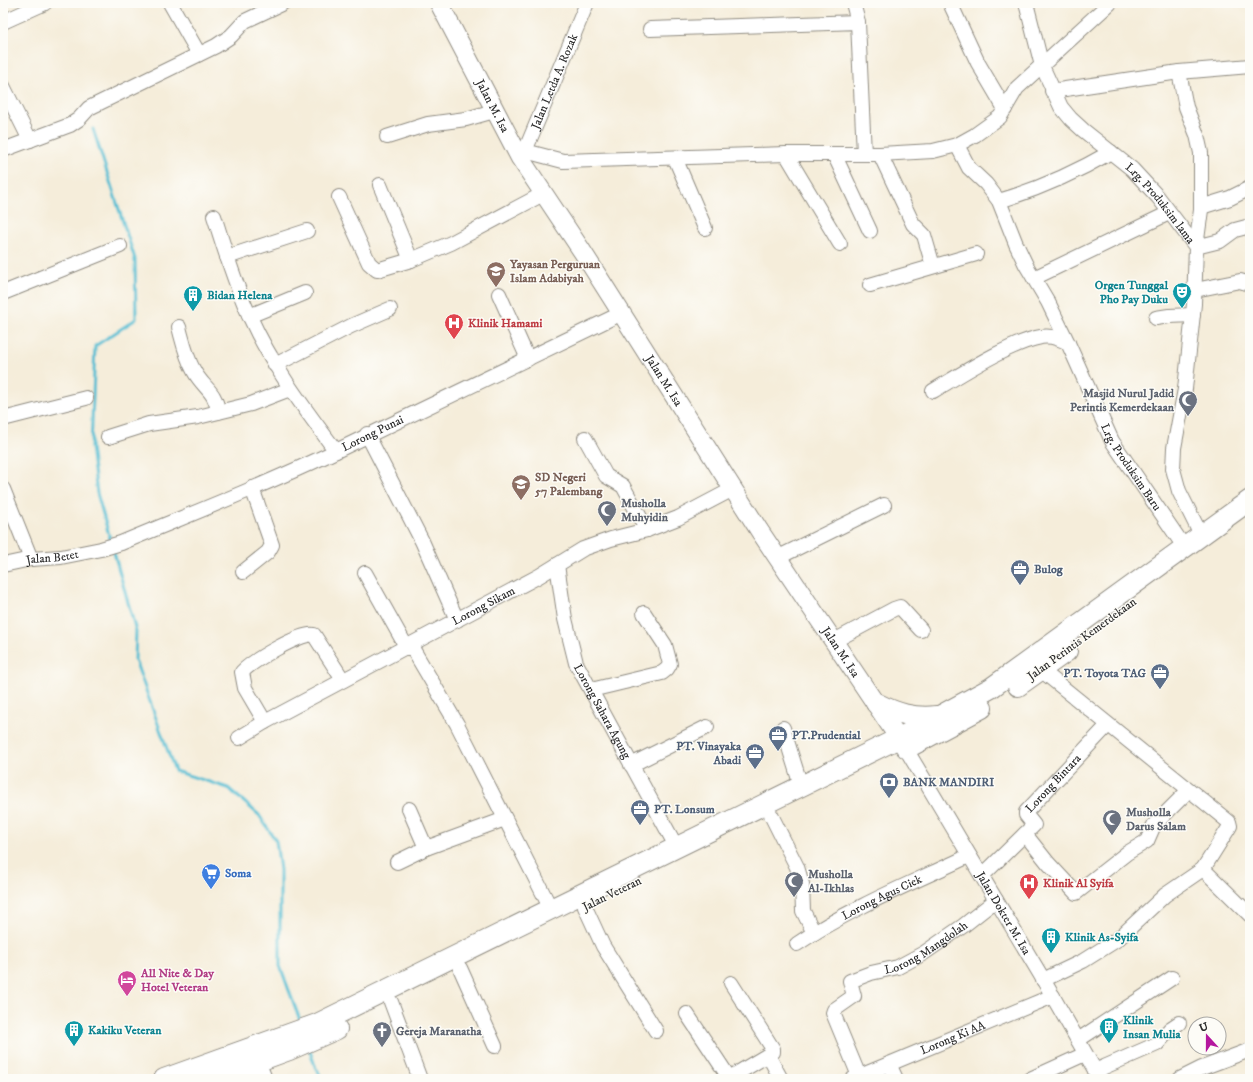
<svg xmlns="http://www.w3.org/2000/svg" width="1253" height="1082" viewBox="0 0 1253 1082" font-family="'IM FELL DW Pica',serif">
<rect width="100%" height="100%" fill="#fdfcf7"/>
<filter id="ink" filterUnits="userSpaceOnUse"><feTurbulence type="fractalNoise" baseFrequency=".025" numOctaves="2"/><feDisplacementMap in="SourceGraphic" scale="8" xChannelSelector="R" yChannelSelector="G"/><feConvolveMatrix kernelMatrix="1 2 1 2 8 2 1 2 1" color-interpolation-filters="sRGB"/></filter>
<filter id="wash" filterUnits="userSpaceOnUse"><feTurbulence type="fractalNoise" baseFrequency=".012" numOctaves="4" result="noise"/><feDisplacementMap in="SourceGraphic" scale="16" xChannelSelector="R" yChannelSelector="G"/><feGaussianBlur stdDeviation="0.9" result="paint"/><feColorMatrix in="noise" values="0 0 0 0 0 0 0 0 0 0 0 0 0 0 0 0 0 1.4 0 .05"/><feComposite in="paint" operator="in"/></filter>
<g filter="url(#wash)">
<rect width="100%" height="100%" fill="#f5edda"/>
<g fill="none" stroke-linecap="round" stroke-linejoin="round">
<path stroke="#55bed3" stroke-width="3" d="M93 129 135 259 136 319 95 346 91 447 97 493 111 542
M113 549 136 631 135 660 175 771 228 788 259 815 276 841 280 870V966L301 1023
M309 1048 316 1069 323 1079"/>
</g>
</g>
<g filter="url(#ink)">
<g fill="none" stroke-linecap="round" stroke-linejoin="round">
<g stroke="#908c82" stroke-width="16">
<g id="minor">
<path d="M170 3 199 54"/>
<path d="M853 3 858 22"/>
<path d="M950 3 978 63 1005 109"/>
<path id="s1" d="M1026 3 1042 66 1061 107 1071 119 1083 130 1132 169 1158 197 1196 247 1194 304 1185 389 1174 448 1173 469 1179 491 1201 535"/>
<path d="M3 22 45 3"/>
<path d="M650 29 858 22 864 154"/>
<path d="M1179 72 1186 107 1197 135 1201 153V210L1196 247 1220 241 1235 230 1250 226"/>
<path d="M3 86 30 140"/>
<path d="M1052 91 1179 72 1250 66"/>
<path d="M387 137 428 124 466 119 494 111"/>
<path d="M957 145 969 168 986 184 999 201 1016 244 1026 265 1048 302 1068 343"/>
<path d="M3 150 70 125 79 119 89 108 216 46 231 36 245 21 283 3"/>
<path d="M525 151 563 161 786 154H880L933 151 957 145 975 135 1000 117 1017 88 1110 3"/>
<path d="M786 154 840 244"/>
<path d="M834 154 870 231"/>
<path d="M880 154 913 224 924 235 933 266"/>
<path id="s2" d="M520 158 525 151 587 3"/>
<path d="M675 158 705 228"/>
<path d="M380 185 411 260"/>
<path d="M339 197 369 263 377 270 411 260 451 243 543 194"/>
<path d="M999 201C1039 189 1075 173 1111 152"/>
<path d="M1201 207 1230 198 1250 188"/>
<path d="M214 216C225 250 235 285 250 317 272 366 304 408 336 451"/>
<path d="M227 257 307 231"/>
<path d="M1034 278 1169 213"/>
<path d="M870 285 976 254"/>
<path d="M1195 290 1240 281 1250 284"/>
<path d="M3 293 120 246"/>
<path d="M499 294 528 359"/>
<path d="M249 316 305 293"/>
<path d="M1156 318 1169 316 1193 315"/>
<path d="M179 327C183 342 186 357 194 371 203 388 216 391 218 412"/>
<path d="M275 365 351 326 390 309"/>
<path id="s3" d="M933 391C960 375 1011 342 1041 337 1051 335 1059 338 1068 343L1112 441 1185 548"/>
<path d="M3 419 86 398"/>
<path d="M367 434 422 541 457 620"/>
<path d="M108 437 149 424 198 417 251 404 290 389"/>
<path d="M585 438 606 476 623 486 647 530"/>
<path d="M3 489 31 559"/>
<path d="M779 557 884 505"/>
<path id="s4" d="M3 565 31 559 61 557 101 549 121 543C193 513 266 485 336 451 430 405 525 360 620 314"/>
<path id="s5" d="M557 565 565 619 576 663 677 848"/>
<path d="M243 572 268 552 272 545 252 488"/>
<path d="M365 573 407 648"/>
<path d="M834 641 894 609 900 607 921 630"/>
<path d="M411 646 457 724 551 909"/>
<path d="M1041 670 1229 822 1230 826 1203 869 1165 895 1118 939 1083 961 1043 980"/>
<path d="M591 690 662 673 667 669 670 664 665 645 644 613"/>
<path d="M265 722 245 688 242 672C251 662 302 631 314 635L343 680"/>
<path d="M783 728 801 786"/>
<path id="s6" d="M239 738 265 722 539 576 583 549 611 539 647 530 678 518 733 489"/>
<path id="s7" d="M906 749 1040 974 1100 1079"/>
<path d="M631 765 707 727"/>
<path d="M409 809 426 848"/>
<path d="M771 815 797 867 802 884 803 911 814 933"/>
<path d="M1025 834 1048 863 1076 893 1127 853 1147 841 1154 825 1189 790"/>
<path d="M397 862 426 848 505 819"/>
<path d="M1203 869 1250 915"/>
<path id="s8" d="M982 876 1034 825 1026 815V812L1108 725"/>
<path d="M585 907 603 946 656 1031"/>
<path id="s9" d="M797 944C850 908 912 883 969 856"/>
<path d="M460 968 495 1046"/>
<path d="M731 983 773 1049V1052L768 1055"/>
<path d="M391 1002 420 1079"/>
<path d="M687 1014 728 1076 731 1077 768 1055 781 1079"/>
<path d="M1078 1040 1172 978"/>
<path d="M258 1061 265 1079"/>
<path d="M889 1064 896 1079"/>
<path d="M1095 1071 1157 1044 1170 1029 1179 1023"/>
<path id="s10" d="M859 1076 833 1013 834 1010 854 996 850 981 871 973 898 967 924 953 963 926 996 900"/>
<path id="s11" d="M853 1079 1053 996"/>
<path d="M1030 1079 1085 1054"/>
<path d="M1180 1079 1202 1068 1250 1050"/>
</g>
</g>
<g stroke="#908c82" stroke-width="20">
<g id="major">
<path id="s12" d="M439 3 520 158 582 251 759 530 906 749"/>
</g>
</g>
<g stroke="#908c82" stroke-width="22">
<path id="highway" d="M1018 686 1067 651
M876 703C896 713 914 719 937 716
M913 745 982 708
M164 1079 317 1024 899 738 991 688 1250 500
M209 1079 289 1050 337 1029"/>
</g>
<use href="#minor" stroke="#fff" stroke-width="14"/>
<use href="#major" stroke="#fff" stroke-width="18"/>
<use href="#highway" stroke="#fff" stroke-width="20"/>
</g>
</g>
<defs>
<g id="school-pin" transform="scale(1)"><path d="M0 17L-7.5 6A9.5 9.5 0 1 1 7.5 6Z" fill="#8d6e63" stroke="#fdfcf7"/><path d="M0-5L7-2L0 1L-7-2ZM-4 1L0 2.5L4 1V4Q0 6-4 4Z" fill="#fff"/></g>
<g id="theatre-pin" transform="scale(1)"><path d="M0 17L-7.5 6A9.5 9.5 0 1 1 7.5 6Z" fill="#0f9aa8" stroke="#fdfcf7"/><path d="M-5-5.5Q0-4 5-5.5V0Q5 5 0 6Q-5 5-5 0ZM-3.3-2.5H-1v1.5H-3.3ZM1-2.5H3.3v1.5H1ZM-2.8 1Q0 5.5 2.8 1Z" fill="#fff"/></g>
<g id="building-pin" transform="scale(1)"><path d="M0 17L-7.5 6A9.5 9.5 0 1 1 7.5 6Z" fill="#0f9aa8" stroke="#fdfcf7"/><path d="M-4-6H4V6H1V3H-1V6H-4ZM-2.5-4.3h1.7v1.8h-1.7ZM.8-4.3h1.7v1.8H.8ZM-2.5-1h1.7V.8h-1.7ZM.8-1h1.7V.8H.8Z" fill="#fff"/></g>
<g id="hospital-pin" transform="scale(1)"><path d="M0 17L-7.5 6A9.5 9.5 0 1 1 7.5 6Z" fill="#e0444e" stroke="#fdfcf7"/><path d="M-5-5h3v3.5h4V-5h3V5h-3V1.5h-4V5h-3Z" fill="#fff"/></g>
<g id="mosque-pin" transform="scale(1)"><path d="M0 17L-7.5 6A9.5 9.5 0 1 1 7.5 6Z" fill="#6b7280" stroke="#fdfcf7"/><path d="M3.5-4.9A6 6 0 1 0 3.5 4.9A5 5 0 1 1 3.5-4.9Z" fill="#fff"/></g>
<g id="office-pin" transform="scale(1)"><path d="M0 17L-7.5 6A9.5 9.5 0 1 1 7.5 6Z" fill="#5c6f8a" stroke="#fdfcf7"/><path d="M-6-3h4V-5.5h4V-3h4V5H-6ZM-1-4.5V-3h2v-1.5ZM-6 0V1H6V0Z" fill="#fff"/></g>
<g id="bank-pin" transform="scale(1)"><path d="M0 17L-7.5 6A9.5 9.5 0 1 1 7.5 6Z" fill="#5c6f8a" stroke="#fdfcf7"/><path d="M-6-4H6V4H-6ZM0-2.3a2.3 2.3 0 1 0 0 4.6a2.3 2.3 0 1 0 0-4.6Z" fill="#fff"/></g>
<g id="supermarket-pin" transform="scale(1)"><path d="M0 17L-7.5 6A9.5 9.5 0 1 1 7.5 6Z" fill="#3f7fe0" stroke="#fdfcf7"/><path d="M-6-5.5h2.5l.6 2H6L4.5 2H-2.5L-4.4-4H-6ZM-1.5 3.2a1.3 1.3 0 1 0 .1 0ZM3 3.2a1.3 1.3 0 1 0 .1 0Z" fill="#fff"/></g>
<g id="hotel-pin" transform="scale(1)"><path d="M0 17L-7.5 6A9.5 9.5 0 1 1 7.5 6Z" fill="#d1479c" stroke="#fdfcf7"/><path d="M-6-4.5h1.5V1H6V5H4.5V3h-9V5H-6ZM-4 0a1.8 1.8 0 1 1 3.6 0ZM.5 0V-2.5h3Q6-2.5 6 0Z" fill="#fff"/></g>
<g id="church-pin" transform="scale(1)"><path d="M0 17L-7.5 6A9.5 9.5 0 1 1 7.5 6Z" fill="#6b7280" stroke="#fdfcf7"/><path d="M-1.2-6h2.4v3.5h3.3v2.4h-3.3V6h-2.4V-.1h-3.3v-2.4h3.3Z" fill="#fff"/></g>
</defs>
<g fill-rule="evenodd">
<use href="#school-pin" x="496" y="271"/>
<use href="#theatre-pin" x="1182" y="292"/>
<use href="#building-pin" x="193" y="295"/>
<use href="#hospital-pin" x="454" y="323"/>
<use href="#mosque-pin" x="1188" y="400"/>
<use href="#school-pin" x="521" y="484"/>
<use href="#mosque-pin" x="607" y="510"/>
<use href="#office-pin" x="1020" y="569"/>
<use href="#office-pin" x="1160" y="673"/>
<use href="#office-pin" x="778" y="735"/>
<use href="#office-pin" x="755" y="753"/>
<use href="#bank-pin" x="889" y="782"/>
<use href="#office-pin" x="640" y="809"/>
<use href="#mosque-pin" x="1112" y="819"/>
<use href="#supermarket-pin" x="211" y="873"/>
<use href="#mosque-pin" x="794" y="881"/>
<use href="#hospital-pin" x="1029" y="883"/>
<use href="#building-pin" x="1051" y="937"/>
<use href="#hotel-pin" x="127" y="980"/>
<use href="#building-pin" x="1109" y="1027"/>
<use href="#building-pin" x="74" y="1030"/>
<use href="#church-pin" x="382" y="1031"/>
</g>
<g text-anchor="middle" dominant-baseline="central" stroke-width="3" stroke-linejoin="round" paint-order="stroke">
<g font-size="12" fill="#2b2b2b" stroke="#fdfcf7">
<text stroke="none"><textPath href="#s2" startOffset="84">Jalan Letda A. Rozak</textPath></text>
<text stroke="none"><textPath href="#s12" startOffset="116">Jalan M. Isa</textPath></text>
<text stroke="none"><textPath href="#s1" startOffset="249">Lrg. Produksim lama</textPath></text>
<text stroke="none"><textPath href="#s12" startOffset="440">Jalan M. Isa</textPath></text>
<text stroke="none"><textPath href="#s4" startOffset="395">Lorong Punai</textPath></text>
<text stroke="none"><textPath href="#s3" startOffset="289">Lrg. Produksim Baru</textPath></text>
<text stroke="none"><textPath href="#s4" startOffset="50">Jalan Betet</textPath></text>
<text stroke="none"><textPath href="#s6" startOffset="278">Lorong Sikam</textPath></text>
<text transform="translate(1082 639) rotate(-36)">Jalan Perintis Kemerdekaan</text>
<text stroke="none"><textPath href="#s12" startOffset="764">Jalan M. Isa</textPath></text>
<text stroke="none"><textPath href="#s5" startOffset="155">Lorong Sahara Agung</textPath></text>
<text stroke="none"><textPath href="#s8" startOffset="128">Lorong Bintara</textPath></text>
<text transform="translate(612 894) rotate(-26)">Jalan Veteran</text>
<text stroke="none"><textPath href="#s9" startOffset="97">Lorong Agus Ciek</textPath></text>
<text stroke="none"><textPath href="#s7" startOffset="191">Jalan Dokter M. Isa</textPath></text>
<text stroke="none"><textPath href="#s10" startOffset="195">Lorong Mangdolah</textPath></text>
<text stroke="none"><textPath href="#s11" startOffset="108">Lorong Ki AA</textPath></text>
</g>
<g font-size="12" font-weight="bold" fill="#785e54" stroke="#fdfcf7" text-anchor="start">
<text x="510" y="264">Yayasan Perguruan<tspan x="510" dy="14">Islam Adabiyah</tspan></text>
<text x="535" y="477">SD Negeri<tspan x="535" dy="14">57 Palembang</tspan></text>
</g>
<g font-size="12" font-weight="bold" fill="#0d838f" stroke="#fdfcf7" text-anchor="start">
<text x="1168" y="285" text-anchor="end">Orgen Tunggal<tspan x="1168" dy="14">Pho Pay Duku</tspan></text>
<text x="207" y="295">Bidan Helena</text>
<text x="1065" y="937">Klinik As-Syifa</text>
<text x="1123" y="1020">Klinik<tspan x="1123" dy="14">Insan Mulia</tspan></text>
<text x="88" y="1030">Kakiku Veteran</text>
</g>
<g font-size="12" font-weight="bold" fill="#be3a42" stroke="#fdfcf7" text-anchor="start">
<text x="468" y="323">Klinik Hamami</text>
<text x="1043" y="883">Klinik Al Syifa</text>
</g>
<g font-size="12" font-weight="bold" fill="#5b616d" stroke="#fdfcf7" text-anchor="start">
<text x="1174" y="393" text-anchor="end">Masjid Nurul Jadid<tspan x="1174" dy="14">Perintis Kemerdekaan</tspan></text>
<text x="621" y="503">Musholla<tspan x="621" dy="14">Muhyidin</tspan></text>
<text x="1126" y="812">Musholla<tspan x="1126" dy="14">Darus Salam</tspan></text>
<text x="808" y="874">Musholla<tspan x="808" dy="14">Al-Ikhlas</tspan></text>
<text x="396" y="1031">Gereja Maranatha</text>
</g>
<g font-size="12" font-weight="bold" fill="#4e5e75" stroke="#fdfcf7" text-anchor="start">
<text x="1034" y="569">Bulog</text>
<text x="1146" y="673" text-anchor="end">PT. Toyota TAG</text>
<text x="792" y="735">PT.Prudential</text>
<text x="741" y="746" text-anchor="end">PT. Vinayaka<tspan x="741" dy="14">Abadi</tspan></text>
<text x="903" y="782">BANK MANDIRI</text>
<text x="654" y="809">PT. Lonsum</text>
</g>
<g font-size="12" font-weight="bold" fill="#366cbe" stroke="#fdfcf7" text-anchor="start">
<text x="225" y="873">Soma</text>
</g>
<g font-size="12" font-weight="bold" fill="#b23c85" stroke="#fdfcf7" text-anchor="start">
<text x="141" y="973">All Nite &amp; Day<tspan x="141" dy="14">Hotel Veteran</tspan></text>
</g>
</g>
<rect width="1253" height="1082" fill="none" stroke="#fdfcf7" stroke-width="16"/>
<g transform="translate(1207 1036) rotate(339)"><circle r="19" fill="#fdfcf7" stroke="#a9a8a5"/>
<path d="M0-3L7 15L0 10L-7 15Z" fill="#b5179e"/>
<text y="-6" font-size="11" font-weight="bold" text-anchor="middle" fill="#2b2b2b">U</text>
</g>
</svg>
